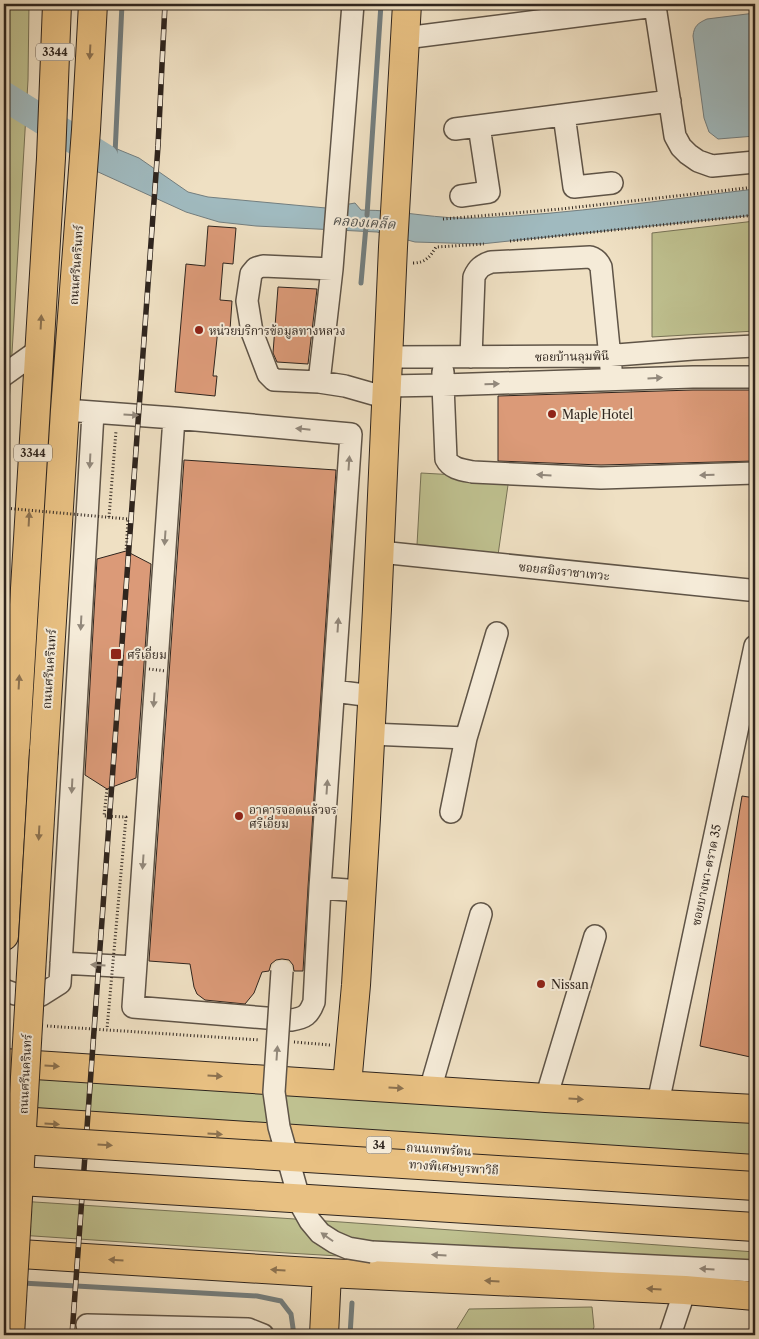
<svg xmlns="http://www.w3.org/2000/svg" width="759" height="1339" viewBox="0 0 759 1339" font-family="'Libre Caslon Text','Noto Serif Thai',serif">
<rect width="100%" height="100%" fill="#efe0c3"/>
<filter id="stains"><feTurbulence type="fractalNoise" baseFrequency=".004" numOctaves="4"/><feColorMatrix values="0 0 0 0 .2 0 0 0 0 .09 0 0 0 0 .02 0 0 0 .5 -.17"/></filter>
<radialGradient id="worn" r=".72"><stop offset=".6" stop-color="#630" stop-opacity="0"/><stop offset="1" stop-color="#630" stop-opacity=".3"/></radialGradient>
<path fill="#bfc190" stroke="#777357" d="M4 4H29L28 80 4 490Z
M755 221V331L652 337V233Z
M421 473 509 478 498 555 417 545Z
M4 1074 755 1121V1160L4 1113Z
M4 1200 341 1222 755 1252V1280L287 1253 4 1234Z
M592 1307 594 1327 591 1335H453L469 1309Z"/>
<path fill="#a0babf" stroke="#737e7f" d="M755 13V136L718 139 709 132 704 118 693 36C694 26 698 23 707 19Z
M100 142 139 158 188 192 208 197 326 208 355 203 361 210C401 210 439 220 479 218 571 214 663 200 755 189V215L481 244 415 242 377 232 256 226 219 222 186 212 96 171Z"/>
<g fill="none" stroke-linecap="round" stroke-linejoin="round">
<path stroke="#737e7f" stroke-width="5" d="M115 154 122 4
M367 215 381 4
M361 283 366 226
M22 1283 257 1296 281 1301 291 1314 294 1335
M350 1335 352 1303"/>
<path stroke="#a0babf" stroke-width="29" d="M4 96 104 158"/>
</g>
<path fill="#db9a78" stroke="#2f251e" d="M208 226 236 228 233 264 223 263 220 300 232 301 230 330 218 329 213 376H217L215 396 175 392 186 264 205 266Z
M278 287 317 289 308 364 277 362 273 353Z
M755 390V461L601 465 498 461V396L693 390Z
M184 460 336 470 308 887 303 971H294L293 965 289 960 282 959 276 960 271 964 269 971 262 972 254 993 245 1004 205 1000 197 994 194 987 190 964 149 961Z
M126 551 151 564 136 778 107 789 85 775 97 559Z
M742 796 755 798V1058L700 1046Z"/>
<g fill="none" stroke-linecap="round" stroke-linejoin="round">
<g stroke="#5f5447" stroke-width="24">
<path id="minor" d="M405 38 655 6 675 136 681 147 688 154 698 161 712 166 755 162
M564 115 574 187 612 183
M455 129 670 101
M461 196 489 192 479 126
M332 269 353 4
M388 357 604 356 693 349 755 346
M471 357 474 277C478 268 482 265 491 262L590 257C596 259 599 262 601 267L611 368
M4 375 39 350
M755 377H693L443 385 446 459C451 469 463 470 473 472L601 478 755 473
M319 382 332 269 263 266 256 268 251 274 247 301 252 332 268 374 274 380 319 382 345 386 387 398
M387 386 443 385V372
M65 410 174 418 133 1007 291 1020C305 1018 309 1015 314 1002L320 888 361 891
M174 418 351 434 320 888
M380 552 749 590
M334 691 372 696
M370 734 466 738 451 812
M466 738 497 633
M61 963 135 967
M4 990 15 994 41 995 60 983 93 413
M430 1090 481 914
M546 1098 595 936
M658 1103 755 646
M372 1252 755 1271
M87 1325 248 1329 263 1335
M670 1335 685 1290"/>
</g>
<g stroke="#2f251e" stroke-width="30">
<path id="major" d="M44 750 65 410 86 130 93 4
M4 936 51 158 57 4
M4 1063 546 1098 755 1109
M347 1085 356 985 366 818 377 609 393 247 407 4
M4 1253 327 1273 685 1290 755 1296
M324 1335 327 1273"/>
</g>
<g stroke="#2f251e" stroke-width="30">
<path id="highway" d="M4 1120 755 1169"/>
</g>
<path stroke="#2f251e" stroke-width="3" stroke-dasharray="1 2.5" stroke-linecap="butt" d="M443 219 561 209 755 187
M510 241 755 215
M413 263C425 263 430 257 436 247L484 244
M109 517 116 431
M47 1026 260 1040
M294 1042 330 1045"/>
<use href="#minor" stroke="#f5ebd8" stroke-width="21"/>
<use href="#major" stroke="#e8c082" stroke-width="28"/>
<use href="#highway" stroke="#e8c082" stroke-width="28"/>
<g stroke="#2f251e" stroke-width="5.5">
<path id="rail" d="M72 1335 158 146 165 4"/>
</g>
<use href="#rail" stroke="#f5ebd8" stroke-width="4" stroke-dasharray="11" stroke-linecap="butt"/>
<g stroke="#5f5447" stroke-width="24" stroke-linecap="butt">
<path id="minor-bridge" d="M282 971 274 1092 279 1127 301 1205 310 1221 320 1233 334 1242 348 1248 372 1252"/>
</g>
<g stroke="#2f251e" stroke-width="30" stroke-linecap="butt">
<path id="major-bridge" d="M10 1335 44 750"/>
</g>
<g stroke="#2f251e" stroke-width="30" stroke-linecap="butt">
<path id="highway-bridge" d="M4 1139 755 1186
M4 1180 755 1227"/>
</g>
<path stroke="#2f251e" stroke-width="3" stroke-dasharray="1 2.5" stroke-linecap="butt" d="M4 508 128 519 126 551
M149 669 166 671
M107 789 104 816 126 817 107 1029"/>
<use href="#minor-bridge" stroke="#f5ebd8" stroke-width="21"/>
<use href="#major-bridge" stroke="#e8c082" stroke-width="28"/>
<use href="#highway-bridge" stroke="#e8c082" stroke-width="28"/>
</g>
<defs><path id="oneway-solid" d="M-6-.8H1V-3.2L6.5 0L1 3.2V.8H-6Z" transform="scale(1.25)"/></defs>
<g fill="#8c7250">
<use href="#oneway-solid" transform="translate(90 52) rotate(93)"/>
<use href="#oneway-solid" transform="translate(41 322) rotate(-87)"/>
<use href="#oneway-solid" transform="translate(29 519) rotate(-87)"/>
<use href="#oneway-solid" transform="translate(19 682) rotate(-87)"/>
<use href="#oneway-solid" transform="translate(39 833) rotate(93)"/>
<use href="#oneway-solid" transform="translate(52 1066) rotate(4)"/>
<use href="#oneway-solid" transform="translate(215 1076) rotate(4)"/>
<use href="#oneway-solid" transform="translate(396 1088) rotate(4)"/>
<use href="#oneway-solid" transform="translate(576 1099) rotate(3)"/>
<use href="#oneway-solid" transform="translate(52 1124) rotate(4)"/>
<use href="#oneway-solid" transform="translate(215 1134) rotate(4)"/>
<use href="#oneway-solid" transform="translate(105 1145) rotate(4)"/>
<use href="#oneway-solid" transform="translate(116 1260) rotate(-176)"/>
<use href="#oneway-solid" transform="translate(278 1270) rotate(-176)"/>
<use href="#oneway-solid" transform="translate(492 1281) rotate(-177)"/>
<use href="#oneway-solid" transform="translate(654 1289) rotate(-177)"/>
</g>
<g fill="#92887b">
<use href="#oneway-solid" transform="translate(655 378) rotate(-3)"/>
<use href="#oneway-solid" transform="translate(492 384) rotate(-2)"/>
<use href="#oneway-solid" transform="translate(131 415) rotate(4)"/>
<use href="#oneway-solid" transform="translate(303 429) rotate(-174)"/>
<use href="#oneway-solid" transform="translate(90 461) rotate(93)"/>
<use href="#oneway-solid" transform="translate(349 463) rotate(-86)"/>
<use href="#oneway-solid" transform="translate(544 475) rotate(-177)"/>
<use href="#oneway-solid" transform="translate(707 475) rotate(178)"/>
<use href="#oneway-solid" transform="translate(165 538) rotate(94)"/>
<use href="#oneway-solid" transform="translate(81 623) rotate(93)"/>
<use href="#oneway-solid" transform="translate(338 625) rotate(-86)"/>
<use href="#oneway-solid" transform="translate(154 700) rotate(94)"/>
<use href="#oneway-solid" transform="translate(72 786) rotate(93)"/>
<use href="#oneway-solid" transform="translate(327 787) rotate(-86)"/>
<use href="#oneway-solid" transform="translate(143 862) rotate(94)"/>
<use href="#oneway-solid" transform="translate(98 965) rotate(-176)"/>
<use href="#oneway-solid" transform="translate(277 1053) rotate(-86)"/>
<use href="#oneway-solid" transform="translate(327 1237) rotate(-145)"/>
<use href="#oneway-solid" transform="translate(439 1255) rotate(-177)"/>
<use href="#oneway-solid" transform="translate(707 1269) rotate(-177)"/>
</g>
<g fill="#8f2418" stroke="#f5ebd8" stroke-width="2">
<circle cx="199" cy="330" r="5"/>
<circle cx="552" cy="414" r="5"/>
<rect x="110" y="648" width="12" height="12" rx="2.5"/>
<circle cx="239" cy="816" r="5"/>
<circle cx="541" cy="984" r="5"/>
</g>
<g text-anchor="middle" dominant-baseline="central" stroke-width="4" stroke-linejoin="round" paint-order="stroke">
<g fill="#f5ebd8" stroke="#6a6056" stroke-width="1">
<rect x="36" y="43.5" width="38" height="17" rx="4"/>
<rect x="14" y="444.5" width="38" height="17" rx="4"/>
<rect x="366.5" y="1136.5" width="25" height="17" rx="4"/>
</g>
<g font-size="11" font-weight="bold" fill="#2f251e">
<text x="55" y="52">3344</text>
<text x="33" y="453">3344</text>
<text x="379" y="1145">34</text>
</g>
<g font-size="12" fill="#2f251e" stroke="#f5ebd8">
<text transform="translate(76 265) rotate(-86)">ถนนศรีนครินทร์</text>
<text transform="translate(572 356) rotate(-1)">ซอยบ้านลุมพินี</text>
<text transform="translate(564 571) rotate(6)">ซอยสมิงราชาเทวะ</text>
<text transform="translate(49 669) rotate(-86)">ถนนศรีนครินทร์</text>
<text transform="translate(706 875) rotate(-78)">ซอยบางนา-ตราด 35</text>
<text transform="translate(25 1074) rotate(-87)">ถนนศรีนครินทร์</text>
<text transform="translate(439 1149) rotate(4)">ถนนเทพรัตน</text>
<text transform="translate(454 1167) rotate(4)">ทางพิเศษบูรพาวิถี</text>
</g>
<g font-size="12" fill="#2f251e" stroke="#f5ebd8" text-anchor="start">
<text x="209" y="330">หน่วยบริการข้อมูลทางหลวง</text>
<text x="562" y="414">Maple Hotel</text>
<text x="127" y="654">ศรีเอี่ยม</text>
<text x="249" y="809">อาคารจอดแล้วจร<tspan x="249" dy="14">ศรีเอี่ยม</tspan></text>
<text x="551" y="984">Nissan</text>
</g>
<g font-size="14" font-style="italic" fill="#51524e" stroke="#f5ebd8">
<text transform="translate(364 222) rotate(4)">คลองเคล็ด</text>
</g>
</g>
<rect width="759" height="1339" fill="none" stroke="#efe0c3" stroke-width="20"/>
<rect x="5" y="5" width="749" height="1329" fill="none" stroke="#2f251e" stroke-width="2.5"/>
<rect x="10" y="10" width="739" height="1319" fill="none" stroke="#2f251e"/>
<rect width="100%" height="100%" filter="url(#stains)"/>
<rect width="100%" height="100%" fill="url(#worn)"/>
</svg>
